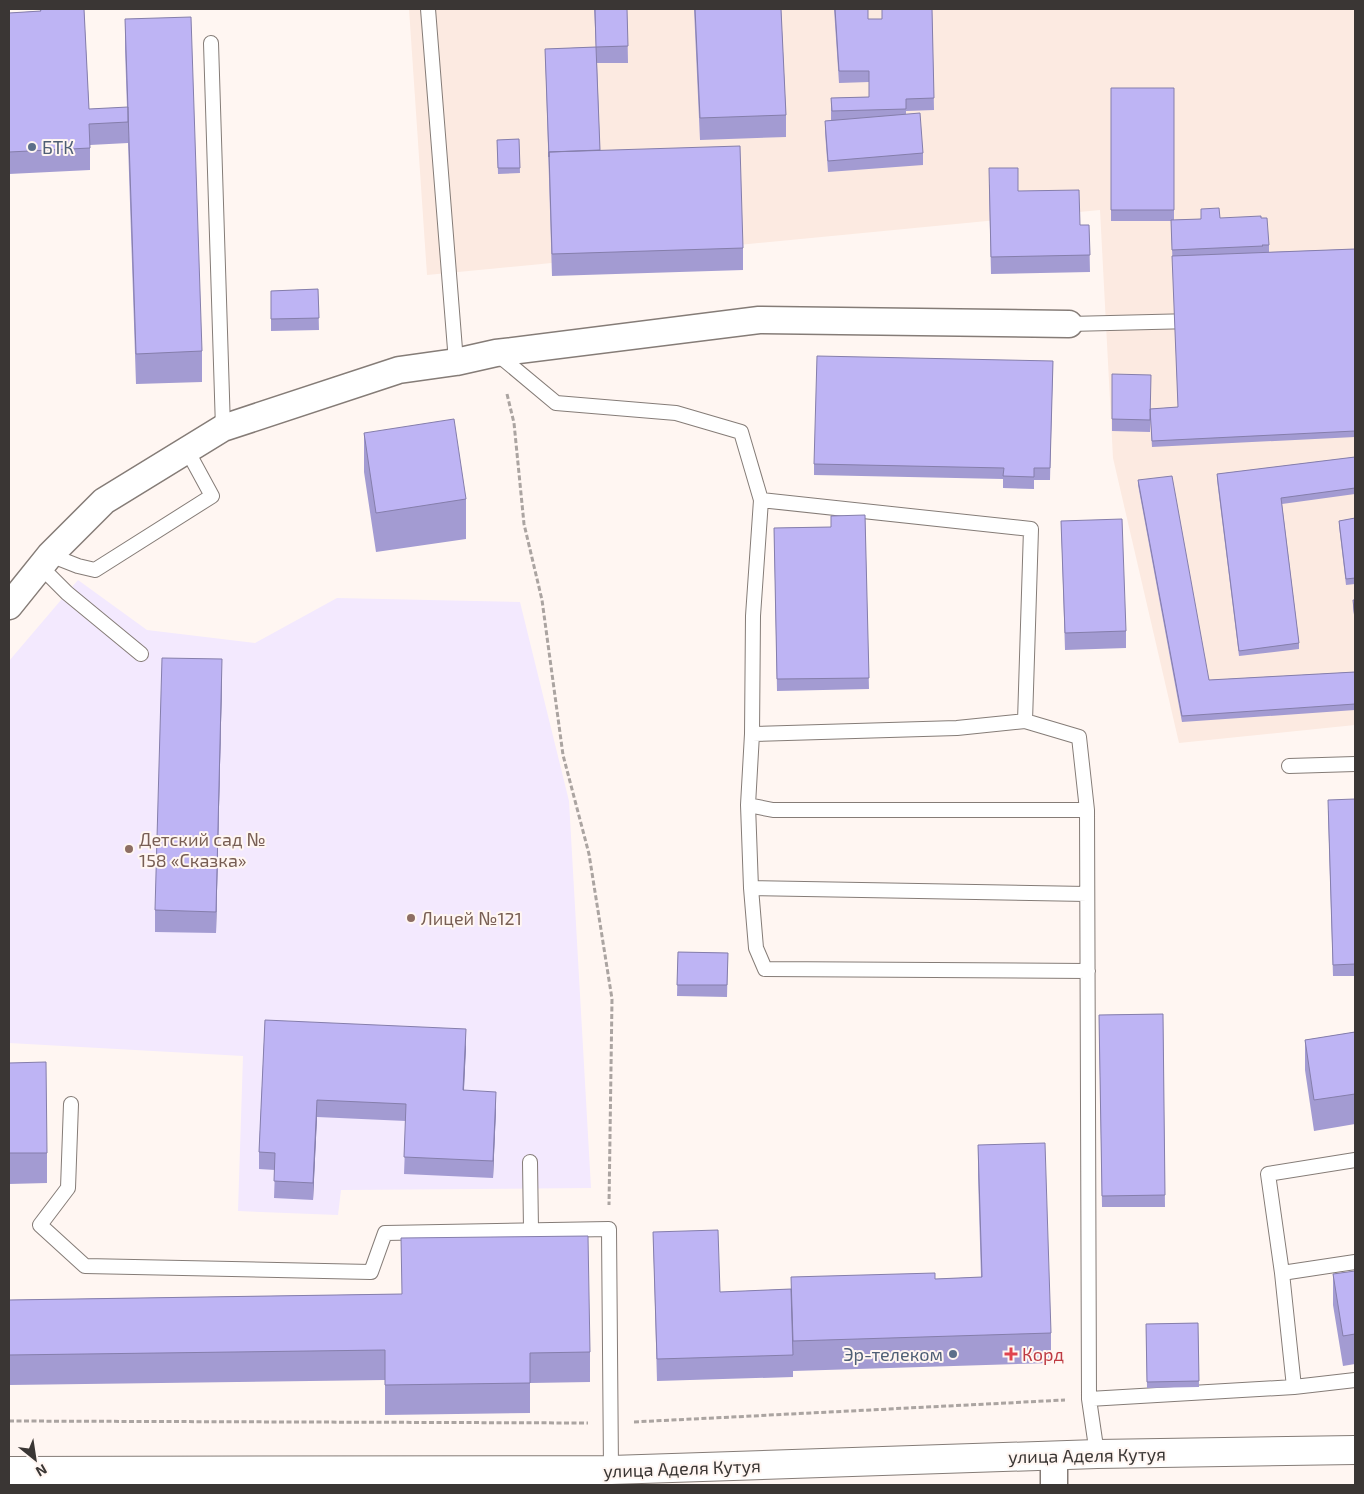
<svg xmlns="http://www.w3.org/2000/svg" width="1364" height="1494" viewBox="0 0 1364 1494" font-family="'Exo 2',sans-serif">
<rect width="100%" height="100%" fill="#fff6f2"/>
<path fill="#fceae1" d="M409 9H1355V725L1179 743 1113 458 1100 210 427 275Z"/>
<path fill="#f3e9fe" d="M78 580 147 630 255 643 337 598 520 602 569 801 591 1188 341 1190 338 1215 238 1211 243 1056 9 1043V661Z"/>
<g fill="none" stroke-linecap="round" stroke-linejoin="round">
<g stroke="#857c77" stroke-width="16">
<path id="lane" d="M428 9 456 362
M211 43 223 428
M1069 324 1193 321
M496 353 556 403 676 413 741 432 761 500
M50 555 78 566 95 570 212 496 187 450
M41 567 67 593 141 654
M1025 721 1031 529 761 500 753 616 752 734 748 805 751 888 756 948 765 969 1088 971
M752 734 957 728 1025 721 1079 737 1087 810 1089 1399 1097 1454
M1289 766 1355 764
M748 805 773 810H1087
M751 888 1087 894
M71 1104 68 1188 40 1225 85 1266 371 1272 385 1233 609 1229 611 1470
M530 1162 531 1229
M1282 1273 1355 1262
M1294 1387 1282 1273 1268 1174 1355 1160
M1089 1399 1294 1387 1355 1380"/>
</g>
<g stroke="#857c77" stroke-width="29">
<path id="street" d="M9 606 50 555 104 501 223 428 399 370 456 362 496 353 759 320 1069 324
M1054 1456V1485"/>
</g>
<g stroke="#857c77" stroke-width="30">
<path id="secondary" d="M9 1471 611 1470 1097 1454 1355 1450"/>
</g>
<path stroke="#aba4a1" stroke-width="3" stroke-dasharray="5 2.5" stroke-linecap="butt" d="M507 394 514 423 524 524 542 600 563 755 589 854 612 999 609 1205
M9 1421 588 1423
M634 1422 1065 1400"/>
<use href="#lane" stroke="#fff" stroke-width="14"/>
<use href="#street" stroke="#fff" stroke-width="26"/>
<use href="#secondary" stroke="#fff" stroke-width="28"/>
</g>
<path fill="#a39bd2" d="M40 9H84L89 109 127 108 125 49V19L202 351V382L136 384 128 143 90 145V170L9 174V13L40 11Z
M594 9H627L628 63H597L600 150 743 248V270L552 276 545 49 596 47Z
M694 9H781L786 115V137L700 140Z
M834 9H868V19H882L932 9 934 110 906 111V114L923 153V165L828 172 825 132V121L831 120V98L869 97V82L839 83Z
M1111 88H1174V220L1220 218H1261L1269 245V252L1355 249V437L1152 447 1150 415V432L1112 431V374L1150 409 1178 407 1171 221H1111Z
M519 139 520 173 498 174 497 140Z
M989 185 1018 191 1080 225H1089L1090 272 991 274Z
M318 289 319 330 271 331V291Z
M1053 361 1050 480H1034V489L1003 488V479L814 475V464Z
M364 433 466 499V539L376 552 364 472Z
M1355 457V494L1282 504 1299 643V649L1239 656 1217 480V474Z
M1138 480 1209 680 1355 672V710L1182 722 1138 485Z
M865 515 869 689 777 691 774 528 831 527Z
M1355 518V584L1346 585 1339 526V521Z
M1061 521 1126 631V648L1065 650Z
M1353 600H1355V624L1353 606Z
M222 681 216 933 155 932V910Z
M1355 799V976H1333L1328 811Z
M678 952 728 953 727 997 677 996Z
M1163 1014 1165 1207H1102L1099 1015Z
M265 1020 466 1046 464 1090 496 1109 493 1178 404 1174 406 1121 317 1117 313 1200 274 1198 275 1170 259 1169V1152Z
M1355 1032V1124L1314 1131 1305 1070V1040Z
M9 1063 47 1153V1183L9 1184Z
M978 1145 1051 1333V1363L793 1371V1377L657 1381 653 1232 720 1292 791 1289 935 1279 981 1277 978 1175Z
M1355 1271V1364L1343 1366 1333 1305V1274Z
M401 1294 590 1352V1382L530 1383V1413L385 1415V1380L9 1385V1300Z
M1198 1323 1199 1387 1147 1388 1146 1324Z"/>
<path fill="#857eab" d="M222 659V681L216 933V912Z
M466 1029V1046L463 1107V1090Z
M496 1092V1109L493 1178V1161Z
M317 1100V1117L313 1200V1183Z"/>
<path fill="#beb4f4" stroke="#857eab" d="M40 9H84L89 109 128 107V122L89 124 90 148 9 152V13L41 11Z
M595 9H627L628 46 596 47 600 150 549 152V157L545 49 596 47Z
M695 9H781L786 115 700 118Z
M835 9H868V19H882V9H932L934 98 906 99V109L832 111 831 98 869 97V71H839Z
M191 17 202 351 136 354 125 19Z
M1111 88H1174V210H1111Z
M920 113 923 153 828 161 825 121Z
M519 139 520 168H498L497 140Z
M740 146 743 248 552 254 549 152Z
M989 168H1018V191L1079 190 1080 225H1089L1090 255 991 257Z
M1219 208 1220 218 1261 216V218H1267L1269 245H1262L1263 246 1172 250 1171 220 1201 219V209Z
M1355 249V431L1152 441 1150 409 1178 407 1172 256Z
M318 289 319 318 271 319V291Z
M817 356 1053 361 1050 468H1034V477L1003 476 1004 468 814 464Z
M1112 374 1151 375 1150 420 1112 419Z
M454 419 466 499 376 513 364 433Z
M1355 457V488L1281 498 1299 643 1239 651 1217 474Z
M1172 476 1209 680 1355 672V704L1182 716 1138 480Z
M865 515 869 678 777 679 774 528 831 527V516Z
M1355 518V578L1346 579 1339 521Z
M1122 519 1126 631 1065 633 1061 521Z
M1353 600H1355V619Z
M162 658 222 659 216 912 155 910Z
M1355 799V964L1333 965 1328 800Z
M678 952 728 953 727 985H677Z
M1163 1014 1165 1195 1102 1196 1099 1015Z
M265 1020 466 1029 463 1090 496 1092 493 1161 404 1157 406 1104 317 1100 313 1183 274 1181 275 1153 259 1152Z
M1355 1032V1094L1314 1100 1305 1040Z
M46 1062 47 1153H9V1063Z
M1045 1143 1051 1333 793 1341 791 1277 935 1273V1279L982 1277 978 1145Z
M718 1230 720 1292 791 1289 793 1355 657 1359 653 1232Z
M588 1236 590 1352 530 1353V1383L385 1385V1350L9 1355V1300L402 1294 401 1238Z
M1355 1271V1334L1343 1336 1333 1274Z
M1198 1323 1199 1381 1147 1382 1146 1324Z"/>
<g fill="#5c6f8a" stroke="#fff6f2" stroke-width="2">
<circle cx="32" cy="147" r="5"/>
<circle cx="953" cy="1354" r="5"/>
</g>
<g fill="#8d6e63" stroke="#fff6f2" stroke-width="2">
<circle cx="129" cy="849" r="5"/>
<circle cx="411" cy="918" r="5"/>
</g>
<path fill="#e0444e" stroke="#fff6f2" stroke-width="2" d="M1008.5 1346.5h5v5h5v5h-5v5h-5v-5h-5v-5h5z"/>
<g text-anchor="middle" dominant-baseline="central" stroke-width="4" stroke-linejoin="round" paint-order="stroke">
<g font-size="18" fill="#4e5e75" stroke="#fff6f2" text-anchor="start">
<text x="42" y="147">БТК</text>
<text x="943" y="1354" text-anchor="end">Эр-телеком</text>
</g>
<g font-size="18" fill="#785e54" stroke="#fff6f2" text-anchor="start">
<text x="139" y="839">Детский сад №<tspan x="139" dy="21">158 «Сказка»</tspan></text>
<text x="421" y="918">Лицей №121</text>
</g>
<g font-size="18" fill="#be3a42" stroke="#fff6f2" text-anchor="start">
<text x="1022" y="1354">Корд</text>
</g>
<g font-size="18" fill="#3a3634" stroke="#fff6f2">
<text transform="translate(1087 1455) rotate(-1)">улица Аделя Кутуя</text>
<text transform="translate(682 1468) rotate(-2)">улица Аделя Кутуя</text>
</g>
</g>
<rect width="1364" height="1494" fill="none" stroke="#3a3634" stroke-width="20"/>
<g transform="translate(35 1459) rotate(150)" stroke="#fff6f2" stroke-width="4" paint-order="stroke">
<path d="M0-4L9 19L0 12L-9 19Z" fill="#3a3634"/>
<text y="-8" font-size="14" font-weight="bold" text-anchor="middle" fill="#3a3634">N</text>
</g>
</svg>
